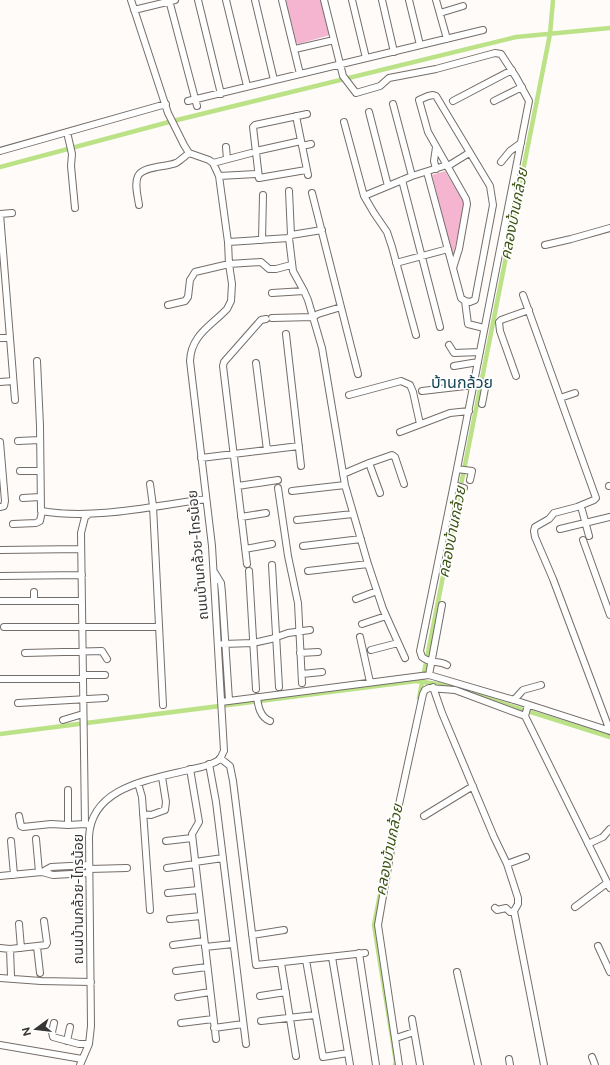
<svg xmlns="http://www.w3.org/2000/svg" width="610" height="1065" viewBox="0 0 610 1065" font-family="Figtree,'Noto Sans Thai',sans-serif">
<rect width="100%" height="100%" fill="#fffbf8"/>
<path fill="#f5b4cf" d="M286 0H322L330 35 298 44 296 42Z
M445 171 463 201 464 207 453 257 432 175Z"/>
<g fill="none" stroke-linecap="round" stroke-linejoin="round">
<path stroke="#bbe286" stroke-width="4.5" d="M0 167 169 122 516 37 610 28
M473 694 610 737
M419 698 550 34 553 0
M0 734 416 681 444 685 456 688
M383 879 374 925 396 1062 395 1065"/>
<g stroke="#746e6a" stroke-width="8">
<path id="minor" d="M169 0 197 106
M198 0 221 94
M226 0 247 86
M255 0 274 80
M282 0 300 74
M324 0 343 76 356 93 380 86 389 78 436 69 495 53 501 54 516 77 529 101 456 474 420 651 422 657C430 664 438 660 447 665
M352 0 366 58
M382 0 394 52
M409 0 420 45
M436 0 447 39
M134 10 175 0
M440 13 463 6
M295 49 334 40
M188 101 483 30
M453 101 512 70
M494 101 522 87
M393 104 412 176
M369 112 388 186
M296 116 308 175
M344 122 364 196 374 213 387 232 392 247 416 335
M67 132 72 154 71 166 75 208
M302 146 311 144
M226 147 227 159
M436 147 434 161 436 169
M0 151 166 104
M256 151 301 141
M501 162 510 151 521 143
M213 163 251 153
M448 166 469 153
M306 170 259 178 253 127 255 125 307 114
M427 172 461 298 465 301 468 324 484 328
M219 176 258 174
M402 180 440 327
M289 191 291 235
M312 193 358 374
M364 196 412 176 447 165
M139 205C138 197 134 184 138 176 143 166 167 167 176 163 181 160 185 156 189 153
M12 213 0 214 15 400
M289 238 293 271 304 291 308 300 322 348 345 485 368 564 383 609 405 658
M262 240 263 195
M228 242 289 238 291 235 322 230
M545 245 571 239 610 228
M396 263 448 249
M453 268 459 249 467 204 466 199 428 132 419 100 428 96 433 95 436 96 490 186 493 205 475 300 470 302 465 301
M272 293 304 291
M523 295 596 498 594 500 577 507 554 513 549 519 535 527 534 531 535 537 553 579 610 731
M168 305 185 301 188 297 190 280 195 272 229 264 261 262 269 269H276L291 265
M272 318 313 317 318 314 341 307
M286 334 301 466
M0 338H10
M449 345 454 353 480 352
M37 361 40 426 41 511C95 520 153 506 206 499
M256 363 267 450
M454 366 478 362
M516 376 500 331 499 322 501 320 529 310
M474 381 486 383 482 404
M0 382 13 381
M422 391 474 385
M349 395 401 381 410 385 413 392 420 424
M560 398 575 393
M400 432 450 413 469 411
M18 441 40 440
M0 442 5 501 4 506 0 507
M201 458 299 446
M369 463 380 493
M457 469 472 471 470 480
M20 471H40
M343 474 369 463 392 455 395 457 404 484
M150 484 153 506 163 705
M454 485 464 488
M238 486 278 480
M609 486H610
M278 488 288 556 298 603 302 683
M292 491 345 485
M23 498 40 497
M582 510 589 536
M241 517 266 513
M297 520 353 514
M13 524 36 523 40 521 42 511
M560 529 610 517
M583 540 610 615
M303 546 361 539
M245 549 272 544
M0 550 81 549
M247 564 223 366 224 362 261 320 266 319
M272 565 279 687
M249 571 256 689
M308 571 368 564
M215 573 221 583 222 593 229 700
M0 576 82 575
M356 599 377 591
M0 601H82
M34 601V592
M362 624 386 616
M4 627H159
M360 637 370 682
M223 644 253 643 271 639 288 633 310 630
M371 650 398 643
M25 653 102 651 107 659
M300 653 318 652
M302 674 322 672
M83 675H105
M429 675 442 605
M0 679H83
M433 687 442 713 494 837 507 864 518 898V904L514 911 544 1065
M257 697C258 706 260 717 270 721
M514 700 523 690 541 685
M221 702 429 675 514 700 610 731
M18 703 105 698
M528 705 525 716 610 888
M63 720 83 714
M220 758 230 766 233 781 256 965 365 953
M209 764 216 802 246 1044
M190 769 199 822 192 834 216 1039
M138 783 142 797 150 910
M68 790V825
M143 814 151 815 165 810 166 802 162 777
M19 816 21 826 23 827 51 824 68 825 85 824 88 825
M424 816 473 786
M85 824 81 533 85 517 89 514
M36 839 39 872
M11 841 14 875
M166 841 192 838
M588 844 603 837 610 829
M195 862 223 858
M507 864 526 857
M167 868 195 864
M89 869 127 868
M42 872 51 867 89 865
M0 876 42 872 53 875 89 873
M168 893 198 890
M575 907 607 883
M495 908 497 910 506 908 510 912 514 911
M170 919 201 916
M19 924 21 948
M252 935 284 930
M173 945 204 941
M598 946 610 972
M37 947 40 973
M205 947 233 944
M0 948 10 949 46 945 47 943 44 921
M10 949 11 976
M359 953 376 1065
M332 957 350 1065
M306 960 323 1057 348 1053
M281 963 296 1056
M176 971 207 967
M457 972 478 1065
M0 978 41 981 91 982
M260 996 286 992
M178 997 210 992
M412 1019 420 1065
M261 1021 315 1015
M54 1023 52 1032 53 1037 79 1044H89
M181 1023 213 1019
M214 1028 243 1024
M396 1038 414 1032
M67 1041 70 1027
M0 1045 82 1059
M592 1057 595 1065
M509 1059 510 1065
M80 1065 89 1044 91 1026 89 837C91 787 149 780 188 770 197 768 212 766 220 759 222 757 222 753 224 751L212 546 190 361C191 335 211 326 227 309L231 301 232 284 229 264 228 242 219 176 213 163 209 160 189 153 184 145 168 113 131 0
M399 1065 378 925 398 809 423 694 425 690 429 688 455 690 525 716"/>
</g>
<use href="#minor" stroke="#fff" stroke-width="6"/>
</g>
<g text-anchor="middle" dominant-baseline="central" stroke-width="3.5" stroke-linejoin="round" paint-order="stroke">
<g font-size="14" fill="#383634" stroke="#fff">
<text transform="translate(198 555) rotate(-95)">ถนนบ้านกล้วย-ไทรน้อย</text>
<text transform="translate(78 899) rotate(-90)">ถนนบ้านกล้วย-ไทรน้อย</text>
</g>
<g font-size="15" font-style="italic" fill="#3b5211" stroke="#fff">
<text transform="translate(514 214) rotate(-79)">คลองบ้านกล้วย</text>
<text transform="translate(452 532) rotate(-79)">คลองบ้านกล้วย</text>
<text transform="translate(389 850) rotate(-79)">คลองบ้านกล้วย</text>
</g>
<g font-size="16" fill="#154457" stroke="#fff">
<text x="462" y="382">บ้านกล้วย</text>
</g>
</g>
<g transform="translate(36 1029) rotate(255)" stroke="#ffffff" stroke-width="3" paint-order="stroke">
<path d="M0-3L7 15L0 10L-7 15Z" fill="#383634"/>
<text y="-6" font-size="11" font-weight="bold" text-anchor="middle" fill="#383634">N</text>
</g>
</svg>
